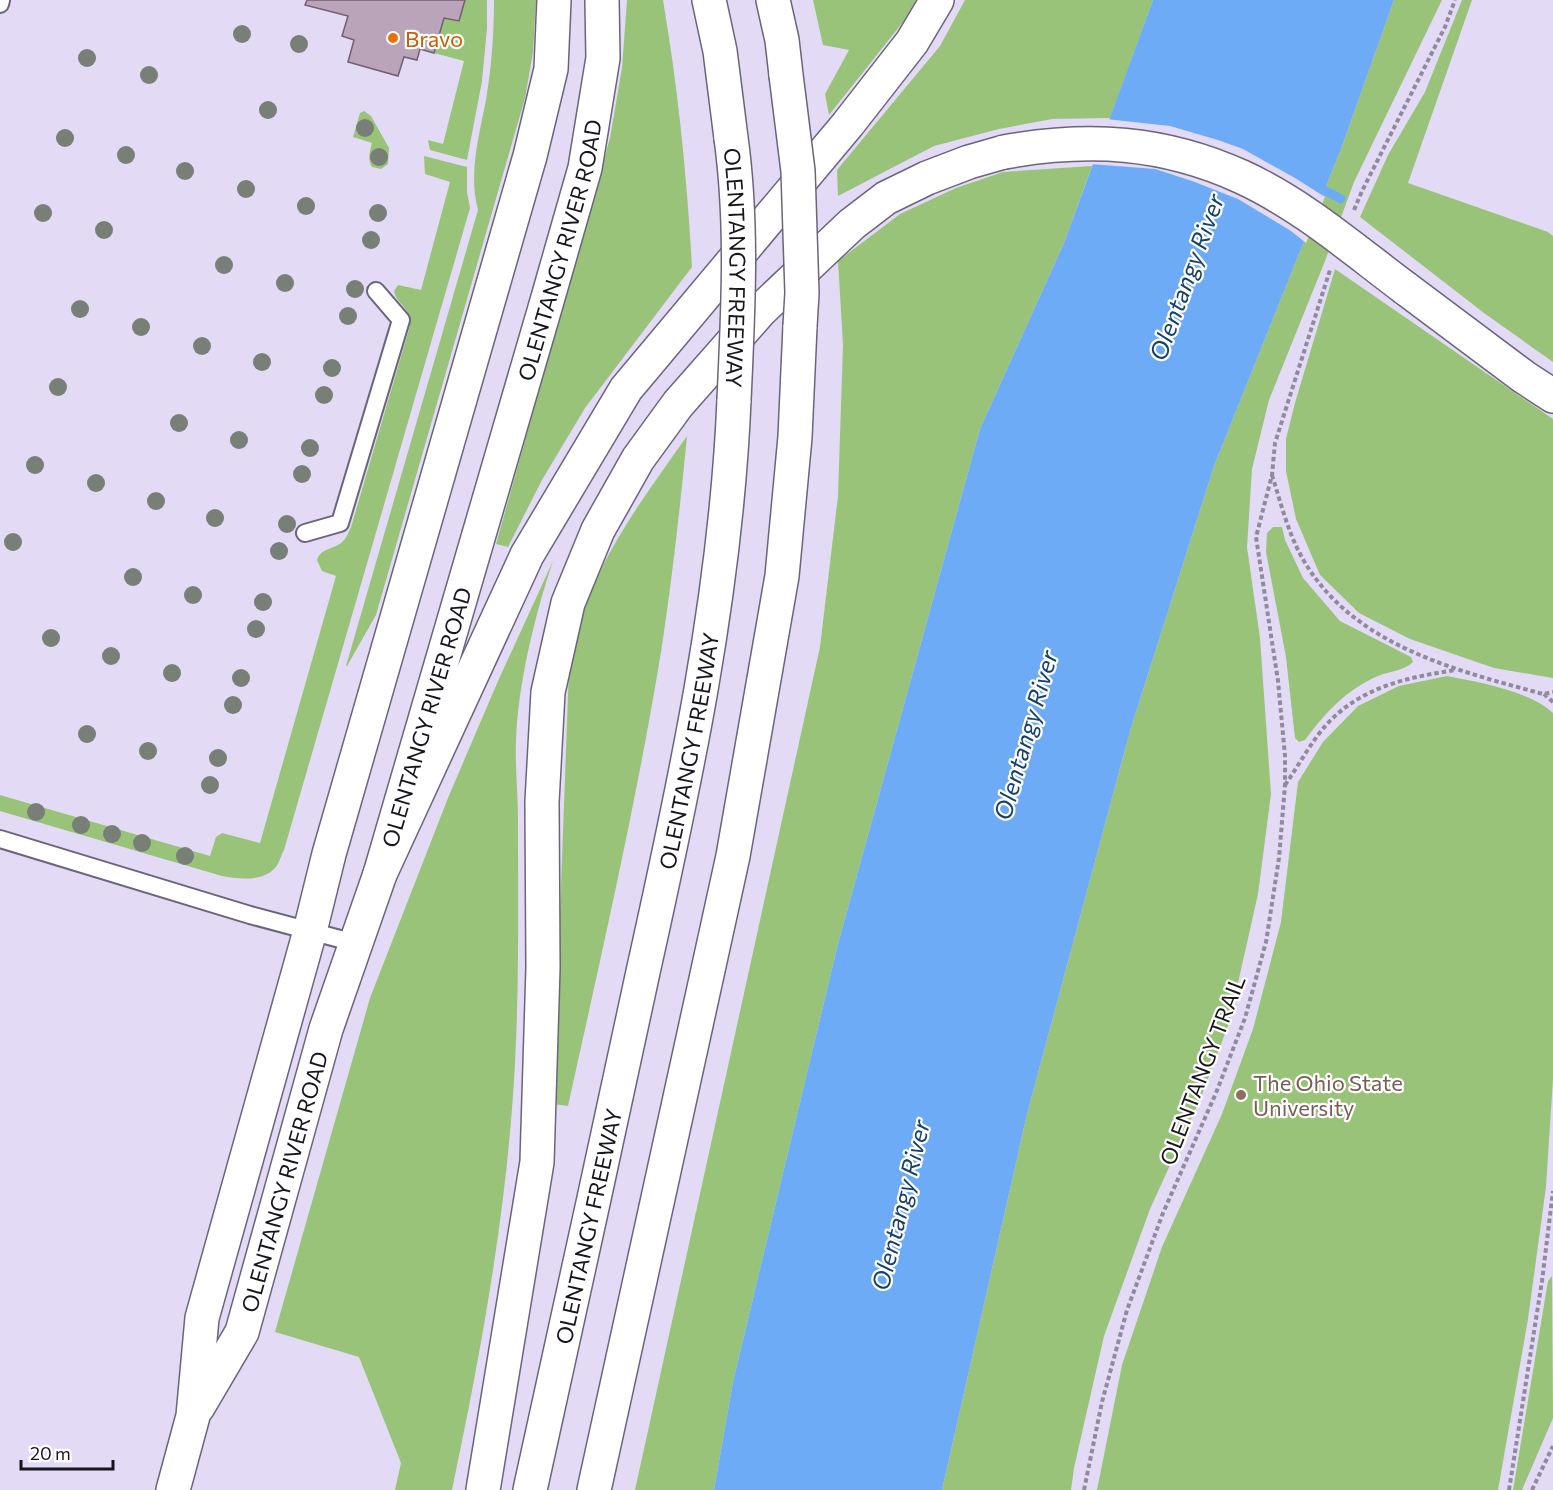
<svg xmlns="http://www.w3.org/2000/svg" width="1553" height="1490" viewBox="0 0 1553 1490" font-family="Commissioner,sans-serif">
<rect width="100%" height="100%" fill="#e3daf5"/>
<path fill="#99c379" d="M465 0H487V28L482 81 467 160 430 150 428 140 443 144 464 61 434 53 444 18 459 21Z
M494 0H536L533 52 525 98 376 615 347 666H346L478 210C467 168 482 129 488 87 492 59 494 29 494 0Z
M627 0H663C678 88 687 177 692 267L585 408 542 480 508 547 496 544 610 138 622 68Z
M813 0H916L903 22 829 115 825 94 849 50 823 45Z
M965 0H1153L1110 118 1052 119 999 129 934 146 838 196 837 170 940 46Z
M1394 0H1442L1354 182 1325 261 1269 400 1252 469 1247 547 1260 638 1271 794 1258 894 1229 1023 1201 1097 1150 1209 1104 1336 1074 1468 1071 1490H942L1027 1114 1130 731 1214 466 1341 149Z
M1462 0H1472L1408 183 1548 232 1553 236V362L1484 313 1360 217 1388 155 1425 92Z
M364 111 371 116 389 148 388 164 381 169 372 167C367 159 370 151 372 143L353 137 360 113Z
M424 156 467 167V192L470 208 284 850C281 855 279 864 275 868 262 882 239 879 222 876L0 811V795L210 856 216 837 222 833 260 843 336 576 322 571 317 560C321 547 336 550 344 540 347 537 349 531 351 527L410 326C411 306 397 306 394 291L398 285 421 290 450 182 425 174Z
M1092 166 1064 243 980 429 838 944 733 1382 714 1490H635L820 647 838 496 843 345 838 261 900 214 956 188 1003 172Z
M1335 269 1553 419V678L1494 668 1410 639 1359 613 1320 575 1296 519 1286 471V439L1295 403Z
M687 436C680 508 672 581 661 652 636 805 601 956 568 1106L553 1104 569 668C576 638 583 607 596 580 620 528 654 483 687 436Z
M1273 527H1282L1285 540 1303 578 1340 621 1411 657 1413 662C1404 671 1390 671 1378 676 1347 689 1325 713 1305 740L1299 742 1295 738 1286 657 1266 552 1267 533Z
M553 561C535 615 518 683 516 741 515 767 518 794 518 821 518 894 519 969 516 1042 510 1194 483 1342 452 1490H395L401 1463 359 1357 275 1332 370 998 448 798 498 681Z
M1447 676C1478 682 1530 691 1553 713V1079L1546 1187 1528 1319 1498 1490H1097L1122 1365 1162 1247 1222 1114 1253 1029 1281 922 1298 782 1323 742 1358 706 1399 686Z
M1552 1276 1553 1418 1522 1490H1513L1548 1281Z"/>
<path fill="#6dabf7" d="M1153 0H1394L1341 149 1214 466 1130 731 1027 1114 942 1490H714L733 1382 838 944 980 429 1064 243Z"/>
<path fill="#e3daf5" d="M1106 119 1170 126 1218 140 1243 149 1295 178 1325 197 1306 243 1291 231 1238 199 1192 181 1155 169 1090 164Z"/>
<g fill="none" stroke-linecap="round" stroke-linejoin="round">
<path stroke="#6dabf7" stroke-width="9" d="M1324 190 1341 199"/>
</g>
<path fill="#b9a4b9" stroke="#725f72" stroke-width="1.5" d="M307 0H465L459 21 444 18 434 53 420 49 417 60 404 57 398 76 348 62 354 40 342 36 348 16 305 5Z"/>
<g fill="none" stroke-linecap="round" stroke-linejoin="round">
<g stroke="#6c647c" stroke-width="20">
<path id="lane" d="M0 4 1 0
M305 533 340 523 401 320 376 291
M0 839 250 915 355 943"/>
</g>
<g stroke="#6c647c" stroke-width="36">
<g id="secondary">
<path id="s1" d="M198 1407 242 1332 326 1029 380 874 547 301 585 168 603 58 602 0"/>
<path d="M173 1490 193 1416 202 1318 310 931 329 854 530 156 551 69 554 0"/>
</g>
</g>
<g stroke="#6c647c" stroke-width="36">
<g id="highway">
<path d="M709 0 720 51 731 138"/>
<path d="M773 0 782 40 786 75"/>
<path d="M1405 288 1524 377 1553 396"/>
<path d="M380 874 527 555 626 389 848 124 912 42 937 0"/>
<path d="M483 1490 537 1162 543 968 542 802 548 692 568 603 598 530 638 459 678 404 760 311 852 224 886 198 927 178 969 162 1004 152"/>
<path id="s2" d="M530 1490C568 1317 606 1145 643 972 685 783 726 594 734 400"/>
<path d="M594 1490 733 856 782 576 795 437 800 326"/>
</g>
</g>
<path stroke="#918a9e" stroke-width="4" stroke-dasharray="4.5 3" stroke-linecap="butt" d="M1354 210 1362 191 1445 27 1455 0
M1272 475C1282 507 1290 541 1309 569 1360 647 1458 671 1543 694L1553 692
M1544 694 1553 702
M1285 785C1299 765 1311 742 1327 724 1361 687 1408 677 1456 670
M1084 1490 1102 1402 1127 1310 1163 1213 1216 1093 1245 1018 1266 942 1279 858 1285 785V756L1278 681 1256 537 1272 475 1275 443 1330 270
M1509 1490 1542 1281 1553 1191
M1532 1490 1553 1446"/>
<use href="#lane" stroke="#fff" stroke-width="16"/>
<use href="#secondary" stroke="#fff" stroke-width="33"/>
<use href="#highway" stroke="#fff" stroke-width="33"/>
<g stroke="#6c647c" stroke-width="36" stroke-linecap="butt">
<g id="highway-bridge">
<path d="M786 75 798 171 802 293 800 326"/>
<path id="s3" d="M731 138C743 225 738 313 734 400"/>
<path d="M1004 152C1089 137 1163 141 1242 177 1301 204 1353 249 1405 288"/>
</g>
</g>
<use href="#highway-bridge" stroke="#fff" stroke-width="33"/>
</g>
<g fill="#787f77">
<circle cx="242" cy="34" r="9"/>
<circle cx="299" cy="44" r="9"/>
<circle cx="87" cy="58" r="9"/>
<circle cx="149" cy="75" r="9"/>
<circle cx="268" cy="110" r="9"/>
<circle cx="365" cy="128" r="9"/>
<circle cx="65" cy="138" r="9"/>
<circle cx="126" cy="155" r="9"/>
<circle cx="379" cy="157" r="9"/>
<circle cx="185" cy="171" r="9"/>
<circle cx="246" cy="189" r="9"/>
<circle cx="306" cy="206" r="9"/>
<circle cx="43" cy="213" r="9"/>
<circle cx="378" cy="213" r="9"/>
<circle cx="104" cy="230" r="9"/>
<circle cx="371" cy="240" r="9"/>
<circle cx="224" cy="265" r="9"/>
<circle cx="285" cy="283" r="9"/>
<circle cx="355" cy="289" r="9"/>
<circle cx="80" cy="309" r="9"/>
<circle cx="348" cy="316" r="9"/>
<circle cx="141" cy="327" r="9"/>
<circle cx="202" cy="346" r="9"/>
<circle cx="262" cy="362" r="9"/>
<circle cx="332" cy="368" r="9"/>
<circle cx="58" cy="387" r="9"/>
<circle cx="324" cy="395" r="9"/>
<circle cx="179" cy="423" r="9"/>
<circle cx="239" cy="440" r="9"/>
<circle cx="310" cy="448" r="9"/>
<circle cx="35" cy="465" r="9"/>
<circle cx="302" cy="474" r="9"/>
<circle cx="96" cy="483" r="9"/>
<circle cx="156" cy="501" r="9"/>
<circle cx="215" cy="518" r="9"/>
<circle cx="287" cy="524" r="9"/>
<circle cx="13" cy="542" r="9"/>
<circle cx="279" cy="551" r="9"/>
<circle cx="133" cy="577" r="9"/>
<circle cx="193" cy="595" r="9"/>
<circle cx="263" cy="602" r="9"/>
<circle cx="256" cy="629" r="9"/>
<circle cx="51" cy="638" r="9"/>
<circle cx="111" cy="656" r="9"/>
<circle cx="172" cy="673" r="9"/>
<circle cx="241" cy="678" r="9"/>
<circle cx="233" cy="705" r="9"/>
<circle cx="87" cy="734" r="9"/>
<circle cx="148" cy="751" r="9"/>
<circle cx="218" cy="758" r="9"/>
<circle cx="210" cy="785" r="9"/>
<circle cx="36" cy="812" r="9"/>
<circle cx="81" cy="825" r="9"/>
<circle cx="112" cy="834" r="9"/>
<circle cx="142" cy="843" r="9"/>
<circle cx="185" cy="856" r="9"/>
</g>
<circle fill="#e8710a" stroke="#fff" stroke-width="2" cx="393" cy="38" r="6"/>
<circle fill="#8d6e63" stroke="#fff" stroke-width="2" cx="1241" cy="1095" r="6"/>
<g text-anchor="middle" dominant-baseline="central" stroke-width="4.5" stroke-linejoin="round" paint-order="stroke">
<g font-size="22" fill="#c56008" stroke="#fff" text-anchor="start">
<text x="405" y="38">Bravo</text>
</g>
<g font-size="22" fill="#17141d" stroke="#fff">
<text stroke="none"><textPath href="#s1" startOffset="1215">OLENTANGY RIVER ROAD</textPath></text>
<text stroke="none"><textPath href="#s3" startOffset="130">OLENTANGY FREEWAY</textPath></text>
<text stroke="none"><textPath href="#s1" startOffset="729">OLENTANGY RIVER ROAD</textPath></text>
<text stroke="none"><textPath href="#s2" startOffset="756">OLENTANGY FREEWAY</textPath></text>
<text transform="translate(1202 1070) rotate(-69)">OLENTANGY TRAIL</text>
<text stroke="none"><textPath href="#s1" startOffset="243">OLENTANGY RIVER ROAD</textPath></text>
<text stroke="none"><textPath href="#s2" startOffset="270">OLENTANGY FREEWAY</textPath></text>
</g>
<g font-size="22" fill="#785e54" stroke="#fff" text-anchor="start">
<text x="1253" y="1082">The Ohio State<tspan x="1253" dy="25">University</tspan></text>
</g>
<g font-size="24" font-style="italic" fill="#153f70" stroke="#fff">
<text transform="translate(1186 277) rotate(-70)">Olentangy River</text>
<text transform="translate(1025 735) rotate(-74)">Olentangy River</text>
<text transform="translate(900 1205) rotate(-76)">Olentangy River</text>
</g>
</g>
<path d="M21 1460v9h92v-9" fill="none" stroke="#17141d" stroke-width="3"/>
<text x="30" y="1460" font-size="18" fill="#17141d" stroke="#ffffff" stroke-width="4.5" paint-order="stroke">20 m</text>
</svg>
